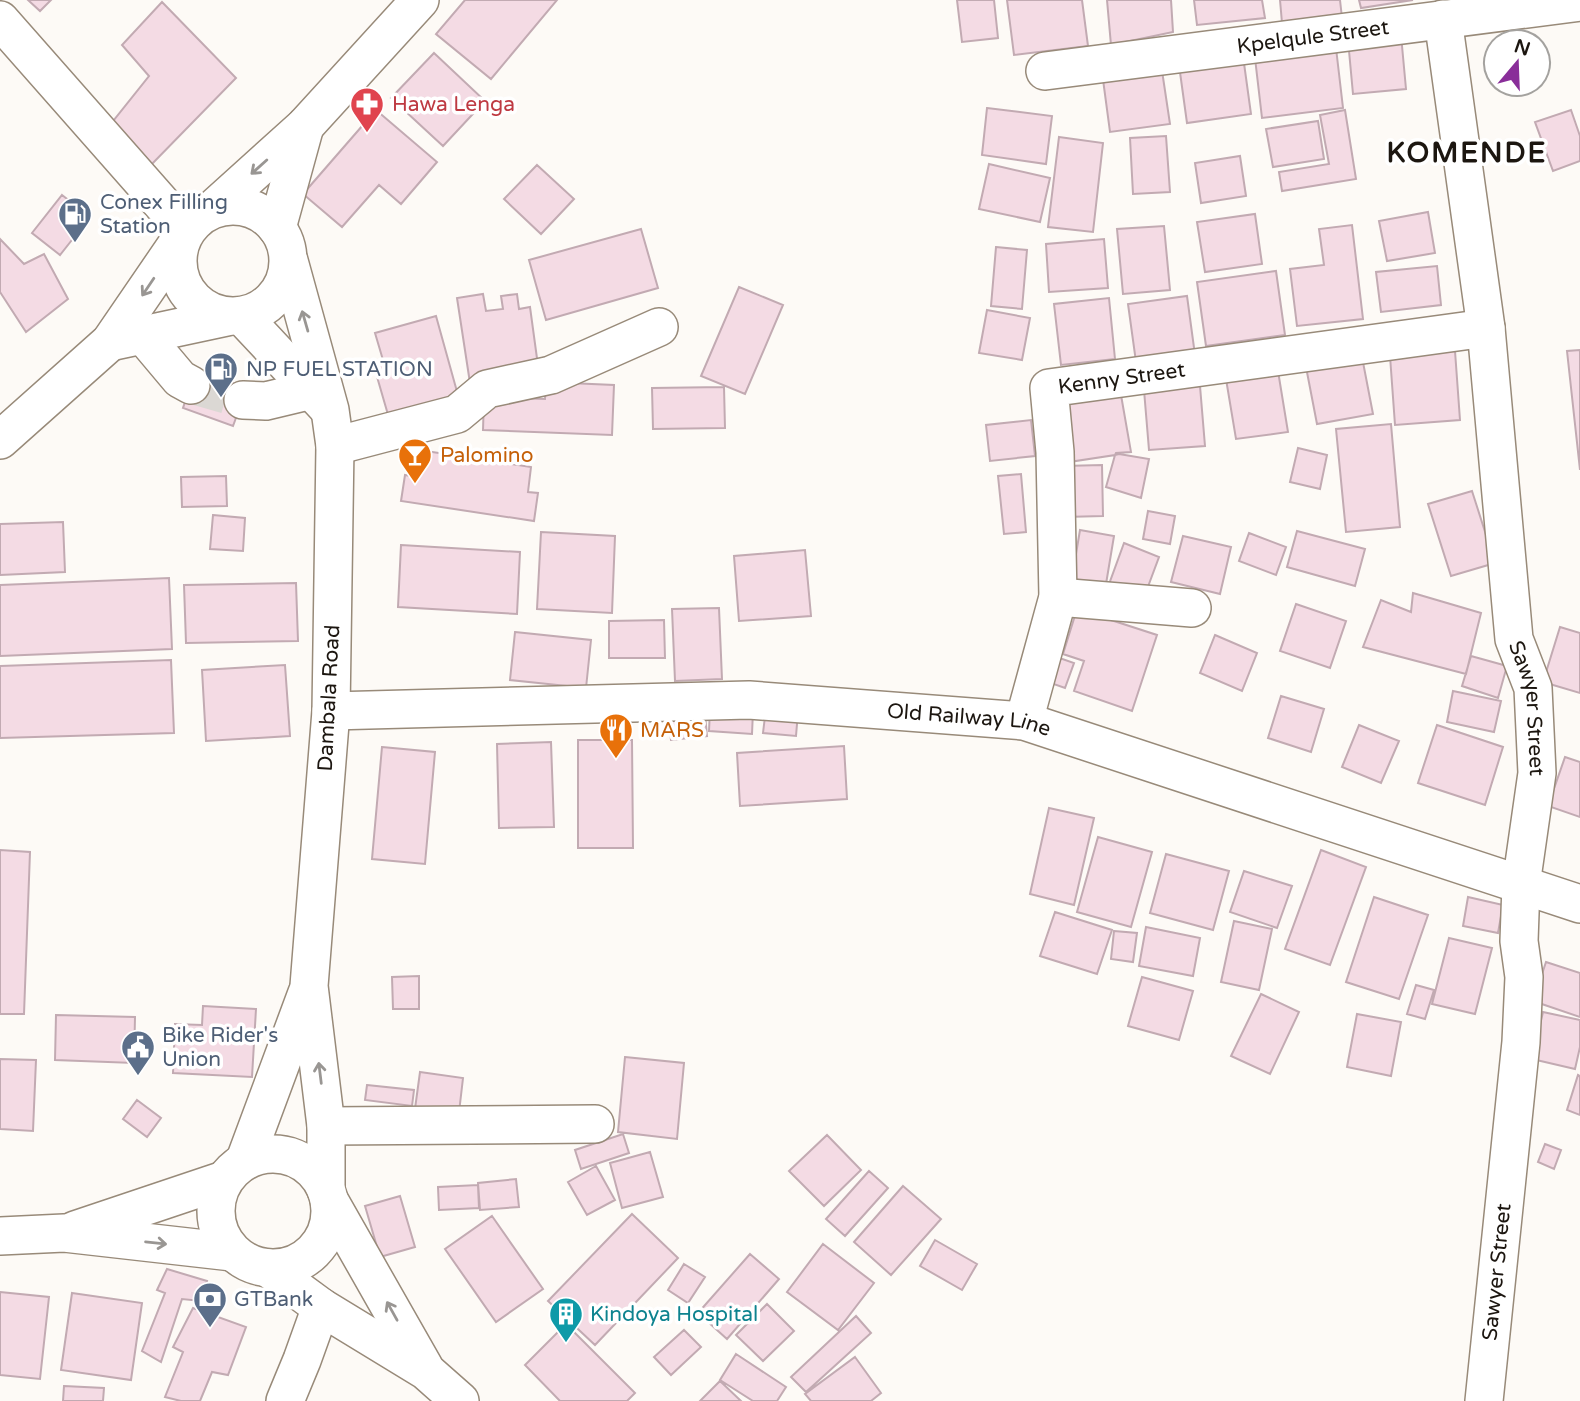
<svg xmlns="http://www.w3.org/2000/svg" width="1580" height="1401" viewBox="0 0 1580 1401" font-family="'Varela Round',sans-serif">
<rect width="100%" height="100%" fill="#fdfaf6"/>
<path fill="#f4dbe4" stroke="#c2aab2" stroke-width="2" d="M28 0H51L40 11Z
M465 0H557L491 79 436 34Z
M957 0H994L998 38 962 42Z
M1007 0H1082L1088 46 1014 55Z
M1107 0H1171L1173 32 1111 45Z
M1194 0H1262L1265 18 1197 25Z
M1280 0H1340L1342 18 1282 23Z
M1359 0H1413L1361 8Z
M162 2 236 78 149 167 110 125 149 76 122 45Z
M1401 35 1406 89 1353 94 1348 40Z
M1336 48 1343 108 1262 118 1255 58Z
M434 53 485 101 443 146 391 98Z
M1243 56 1251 114 1187 123 1179 65Z
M1161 64 1170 124 1110 132 1102 72Z
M987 108 1052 116 1046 164 982 155Z
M376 110 437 162 401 204 379 185 342 227 303 194Z
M1345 110 1356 179 1282 191 1279 172 1329 164 1320 115Z
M1571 110 1580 136V161L1553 171 1535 122Z
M1318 121 1324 159 1273 167 1266 129Z
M1166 136 1170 192 1133 194 1130 138Z
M1059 137 1103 143 1093 232 1048 227Z
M1240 156 1246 196 1201 203 1195 163Z
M989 164 1050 178 1040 222 979 209Z
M537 165 574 199 541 234 504 199Z
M62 195 90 217 60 255 32 233Z
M1428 212 1435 253 1387 261 1379 221Z
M1255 214 1262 264 1205 272 1197 222Z
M1352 225 1363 319 1297 326 1290 269 1324 265 1319 229Z
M1164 226 1170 290 1123 294 1117 229Z
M641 229 658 288 546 320 529 260Z
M0 239 24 264 44 254 68 299 26 332 0 292Z
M1104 239 1108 288 1049 292 1046 244Z
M996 247 1027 250 1022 309 991 306Z
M1437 266 1441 305 1381 312 1376 272Z
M1276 271 1285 335 1206 346 1197 282Z
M739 287 783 305 745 394 701 376Z
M483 294 486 311 503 309 501 296 517 294 519 309 530 307 539 373 470 383 457 298Z
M1187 296 1195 355 1136 362 1128 304Z
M1109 298 1115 359 1061 365 1054 304Z
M987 310 1030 318 1022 360 979 353Z
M436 316 461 406 391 425 373 363 383 360 375 333Z
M1580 350V470L1567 351Z
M1455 351 1460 420 1395 425 1390 356Z
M1362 357 1373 414 1317 424 1306 367Z
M196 370 247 388 233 426 183 408Z
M1278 371 1288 432 1236 439 1226 379Z
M546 382 614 385 612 435 483 430 484 397 545 399Z
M1200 386 1205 446 1149 450 1144 390Z
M724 387 725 428 653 429 652 388Z
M1121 395 1131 452 1116 453 1115 455 1069 462 1061 403Z
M1031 420 1035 456 990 461 986 425Z
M1391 424 1400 527 1346 532 1336 429Z
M1298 448 1327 455 1320 489 1290 482Z
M419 450 531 467 528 492 538 493 534 521 401 501 405 475 416 477Z
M1119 454 1149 459 1141 498 1106 487 1115 455Z
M1102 465 1103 516 1064 517 1063 466Z
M1021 474 1026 532 1004 534 998 476Z
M226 476 227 506 182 507 181 477Z
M1472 491 1495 563 1451 576 1428 504Z
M1148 511 1175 516 1170 544 1143 539Z
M213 515 245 518 243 551 210 549Z
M63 522 65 572 0 575V524Z
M1080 530 1114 536 1105 590 1071 584Z
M1297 531 1365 549 1355 586 1287 567Z
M541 532 615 536 612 613 537 609Z
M1249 533 1286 547 1276 575 1239 561Z
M1183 536 1231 547 1220 594 1171 582Z
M1124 543 1159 557 1143 600 1108 587Z
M401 545 520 552 517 614 398 607Z
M805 550 811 616 739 621 734 556Z
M169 578 172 649 0 656V585Z
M296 583 298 641 186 643 184 585Z
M1413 593 1481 613 1466 674 1363 647 1381 600 1411 612Z
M1296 604 1346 621 1330 668 1280 651Z
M719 608 722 679 675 681 672 609Z
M1077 609 1157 635 1132 711 1074 691 1084 661 1063 654Z
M664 620 665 658H609V621Z
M1560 627 1580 633V693L1543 682Z
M515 632 591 640 586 688 510 680Z
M1215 635 1257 653 1242 691 1200 673Z
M1051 655 1074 663 1065 688 1042 680Z
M1471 656 1507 666 1498 698 1462 686Z
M171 660 174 733 0 738V666Z
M285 665 290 736 206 741 202 670Z
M1453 691 1501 701 1494 732 1447 722Z
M1281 696 1324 709 1311 752 1268 738Z
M766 708 798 712 796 736 763 733Z
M710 709 753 711 752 734 709 731Z
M705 714 707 736 671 740 668 717Z
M1359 725 1399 741 1381 783 1342 767Z
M1437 725 1503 747 1485 805 1418 783Z
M578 740H632L633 848H578Z
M551 742 554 827 499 828 497 744Z
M844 746 847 799 740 806 737 753Z
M382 747 435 752 425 864 372 859Z
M1565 757 1580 762V817L1548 806Z
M1049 808 1094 818 1074 905 1030 894Z
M1098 837 1152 852 1131 927 1077 912Z
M0 850 30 852 24 1014H0Z
M1321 850 1366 867 1330 965 1285 949Z
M1166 854 1229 871 1213 930 1150 913Z
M1244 871 1292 886 1277 928 1230 912Z
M1374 897 1428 915 1399 999 1346 982Z
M1468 897 1503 905 1498 933 1463 926Z
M1055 912 1112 930 1097 974 1040 956Z
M1234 921 1272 929 1259 990 1221 982Z
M1146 927 1200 938 1193 976 1139 966Z
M1114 931 1137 933 1133 962 1111 959Z
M1449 938 1492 948 1475 1014 1432 1004Z
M1546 962 1580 973V1017L1533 1001Z
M419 976V1009H393L392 977Z
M1142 977 1193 991 1179 1040 1128 1026Z
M1416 985 1434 990 1425 1019 1407 1014Z
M1261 994 1299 1012 1270 1074 1231 1056Z
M203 1006 256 1009 252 1077 173 1073 175 1024 202 1025Z
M1543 1012 1580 1020V1047L1575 1069 1532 1059Z
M1357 1014 1401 1022 1391 1076 1347 1067Z
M56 1015 135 1017 134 1063 55 1060Z
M625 1057 684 1063 677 1139 618 1132Z
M0 1059 36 1060 33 1131 0 1129Z
M420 1072 463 1078 458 1121 414 1116Z
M1578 1075 1580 1076V1115L1567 1110Z
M367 1085 414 1090 412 1106 365 1100Z
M137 1100 161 1118 147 1137 123 1119Z
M623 1134 629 1153 581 1169 575 1150Z
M827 1135 861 1170 824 1206 789 1171Z
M1545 1144 1561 1150 1554 1169 1538 1162Z
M650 1152 663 1197 622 1208 610 1163Z
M596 1166 615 1200 587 1215 568 1182Z
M869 1171 888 1188 845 1236 826 1219Z
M516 1179 519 1207 480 1210 478 1183Z
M478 1185 479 1208 439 1210 438 1187Z
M903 1186 941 1219 891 1275 854 1242Z
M400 1196 415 1247 380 1257 365 1206Z
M632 1214 678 1258 595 1345 548 1301Z
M492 1216 543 1289 496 1322 445 1249Z
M935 1240 977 1264 962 1290 920 1266Z
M823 1244 874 1283 838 1330 787 1292Z
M750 1254 779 1279 727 1339 698 1313Z
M684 1264 705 1277 688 1303 668 1290Z
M167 1269 207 1281 201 1301 182 1299 161 1362 142 1351 165 1293 157 1290Z
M0 1292 49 1297 40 1379 0 1375Z
M72 1293 142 1303 131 1380 61 1370Z
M767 1304 794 1331 763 1361 736 1335Z
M193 1308 246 1327 228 1375 212 1372 200 1401H181L165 1397 183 1352 173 1347Z
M856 1316 871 1333 806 1392 791 1377Z
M566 1324 635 1393 627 1401H560L525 1365Z
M684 1330 701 1347 671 1375 654 1357Z
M736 1354 786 1387 777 1401H753L720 1380Z
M855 1357 881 1393 871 1401H811L805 1394Z
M720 1381 741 1401H700Z
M64 1386 104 1388 103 1401H63Z"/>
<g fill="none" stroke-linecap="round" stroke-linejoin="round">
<path stroke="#dbd8d4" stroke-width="37" stroke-dasharray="37 18" stroke-linecap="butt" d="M191 385 243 400"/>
<g stroke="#988a79" stroke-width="40">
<g id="minor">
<path id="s1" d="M1443 19 1486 328 1514 639 1533 688 1537 773 1521 885 1519 941 1524 977 1521 1042 1484 1401"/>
<path d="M0 20 186 231 110 342 0 440"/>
<path id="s2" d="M1045 71 1580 2"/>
<circle cx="233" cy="261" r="55"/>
<path d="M213 209 305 126 420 0"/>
<path d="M277 228 305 126"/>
<path d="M289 261 330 410 335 446 331 711 309 986 326 1126V1190"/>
<path d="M242 316 327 407"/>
<path d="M143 335 180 379 191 385"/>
<path d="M110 342 227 317"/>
<path d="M243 400 266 401 312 390"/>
<path d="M335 446 457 414 487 389 551 375 659 327"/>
<path d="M1058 597 1192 608"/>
<path id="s3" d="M331 711 749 700 1024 721 1580 904"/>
<path id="s4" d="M1024 721 1058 597 1055 452 1049 388 1486 328"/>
<path d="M326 1126 595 1124"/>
<circle cx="273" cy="1211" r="57"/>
<path d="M245 1160 307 993"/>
<path d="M329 1200 424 1367"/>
<path d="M75 1230 224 1180"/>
<path d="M0 1236 64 1233 232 1252"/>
<path d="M268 1268 321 1307 426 1371 460 1401"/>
<path d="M285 1401 302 1360 321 1307"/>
</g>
</g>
<use href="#minor" stroke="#fff" stroke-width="37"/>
</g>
<defs><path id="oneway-shaft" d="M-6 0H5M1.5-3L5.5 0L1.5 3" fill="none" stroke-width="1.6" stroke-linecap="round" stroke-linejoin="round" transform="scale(1.75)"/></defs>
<g stroke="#999693">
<use href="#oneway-shaft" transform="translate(259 167) rotate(138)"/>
<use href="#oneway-shaft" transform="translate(148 287) rotate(124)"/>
<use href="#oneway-shaft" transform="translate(305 321) rotate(-106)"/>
<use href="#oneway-shaft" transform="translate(320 1073) rotate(-97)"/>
<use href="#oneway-shaft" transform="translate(156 1243) rotate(6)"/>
<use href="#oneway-shaft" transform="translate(392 1311) rotate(-119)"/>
</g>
<defs>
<g id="pharmacy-pin" transform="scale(1.75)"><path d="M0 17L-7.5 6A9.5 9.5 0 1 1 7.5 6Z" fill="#e0444e" stroke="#fff"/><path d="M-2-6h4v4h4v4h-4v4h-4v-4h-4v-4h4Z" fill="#fff"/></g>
<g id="fuel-pin" transform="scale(1.75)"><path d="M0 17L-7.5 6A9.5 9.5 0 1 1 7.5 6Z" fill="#5c6f8a" stroke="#fff"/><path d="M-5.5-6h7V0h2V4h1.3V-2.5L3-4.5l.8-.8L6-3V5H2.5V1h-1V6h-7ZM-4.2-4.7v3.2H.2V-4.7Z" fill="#fff"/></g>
<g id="bar-pin" transform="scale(1.75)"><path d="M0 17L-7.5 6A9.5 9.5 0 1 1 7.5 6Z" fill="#e8710a" stroke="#fff"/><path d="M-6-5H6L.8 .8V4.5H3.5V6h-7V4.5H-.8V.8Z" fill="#fff"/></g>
<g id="restaurant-pin" transform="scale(1.75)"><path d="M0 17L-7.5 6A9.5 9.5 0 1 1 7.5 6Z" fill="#e8710a" stroke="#fff"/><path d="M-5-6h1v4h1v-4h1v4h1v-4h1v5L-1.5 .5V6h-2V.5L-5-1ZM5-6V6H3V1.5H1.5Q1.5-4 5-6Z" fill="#fff"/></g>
<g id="civic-pin" transform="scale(1.75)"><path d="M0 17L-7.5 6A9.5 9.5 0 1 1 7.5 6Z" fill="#5c6f8a" stroke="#fff"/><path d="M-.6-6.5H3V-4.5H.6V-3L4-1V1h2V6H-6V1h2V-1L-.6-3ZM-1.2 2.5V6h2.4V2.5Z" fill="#fff"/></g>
<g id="bank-pin" transform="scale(1.75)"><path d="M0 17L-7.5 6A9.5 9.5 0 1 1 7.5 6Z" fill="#5c6f8a" stroke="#fff"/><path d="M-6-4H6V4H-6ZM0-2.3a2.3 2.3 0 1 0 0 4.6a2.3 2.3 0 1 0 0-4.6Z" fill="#fff"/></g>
<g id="building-pin" transform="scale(1.75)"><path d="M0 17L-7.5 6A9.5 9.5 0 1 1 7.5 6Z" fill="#0f9aa8" stroke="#fff"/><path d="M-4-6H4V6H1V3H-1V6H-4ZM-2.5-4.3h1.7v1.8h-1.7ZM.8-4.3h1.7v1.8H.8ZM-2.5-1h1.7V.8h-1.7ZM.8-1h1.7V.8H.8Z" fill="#fff"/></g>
</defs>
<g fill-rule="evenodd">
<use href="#pharmacy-pin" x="367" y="104"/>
<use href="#fuel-pin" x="75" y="214"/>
<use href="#fuel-pin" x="221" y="369"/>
<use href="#bar-pin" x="415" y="455"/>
<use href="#restaurant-pin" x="616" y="730"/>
<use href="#civic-pin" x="138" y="1047"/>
<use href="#bank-pin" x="210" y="1299"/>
<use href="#building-pin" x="566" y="1314"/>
</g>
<g text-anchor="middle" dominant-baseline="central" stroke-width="7" stroke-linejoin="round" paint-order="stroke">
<g font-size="21" fill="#1c1610" stroke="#fff">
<text stroke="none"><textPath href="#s2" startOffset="270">Kpelqule Street</textPath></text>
<text stroke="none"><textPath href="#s4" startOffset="411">Kenny Street</textPath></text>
<text transform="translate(329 698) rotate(-87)">Dambala Road</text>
<text stroke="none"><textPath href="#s1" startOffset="696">Sawyer Street</textPath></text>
<text stroke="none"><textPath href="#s3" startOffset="639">Old Railway Line</textPath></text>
<text transform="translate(1497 1272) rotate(-84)">Sawyer Street</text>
</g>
<g font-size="21" fill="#be3a42" stroke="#fff" text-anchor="start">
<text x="392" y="104">Hawa Lenga</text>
</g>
<g font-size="21" fill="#4e5e75" stroke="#fff" text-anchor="start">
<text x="100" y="202">Conex Filling<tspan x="100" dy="24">Station</tspan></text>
<text x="246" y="369">NP FUEL STATION</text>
<text x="162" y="1035">Bike Rider's<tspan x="162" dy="24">Union</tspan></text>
<text x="234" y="1299">GTBank</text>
</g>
<g font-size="21" fill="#c56008" stroke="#fff" text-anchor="start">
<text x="440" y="455">Palomino</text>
<text x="640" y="730">MARS</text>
</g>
<g font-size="21" fill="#0d838f" stroke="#fff" text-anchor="start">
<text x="590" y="1314">Kindoya Hospital</text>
</g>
<g font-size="28" font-weight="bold" letter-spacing="2" fill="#1c1610" stroke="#fff">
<text x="1467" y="153">KOMENDE</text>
</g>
</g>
<g transform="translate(1517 63) rotate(19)"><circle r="33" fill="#ffffff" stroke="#a4a29f" stroke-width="2"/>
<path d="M0-5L12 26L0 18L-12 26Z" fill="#892e99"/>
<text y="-10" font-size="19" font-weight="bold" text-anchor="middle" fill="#1c1610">N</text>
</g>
</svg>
